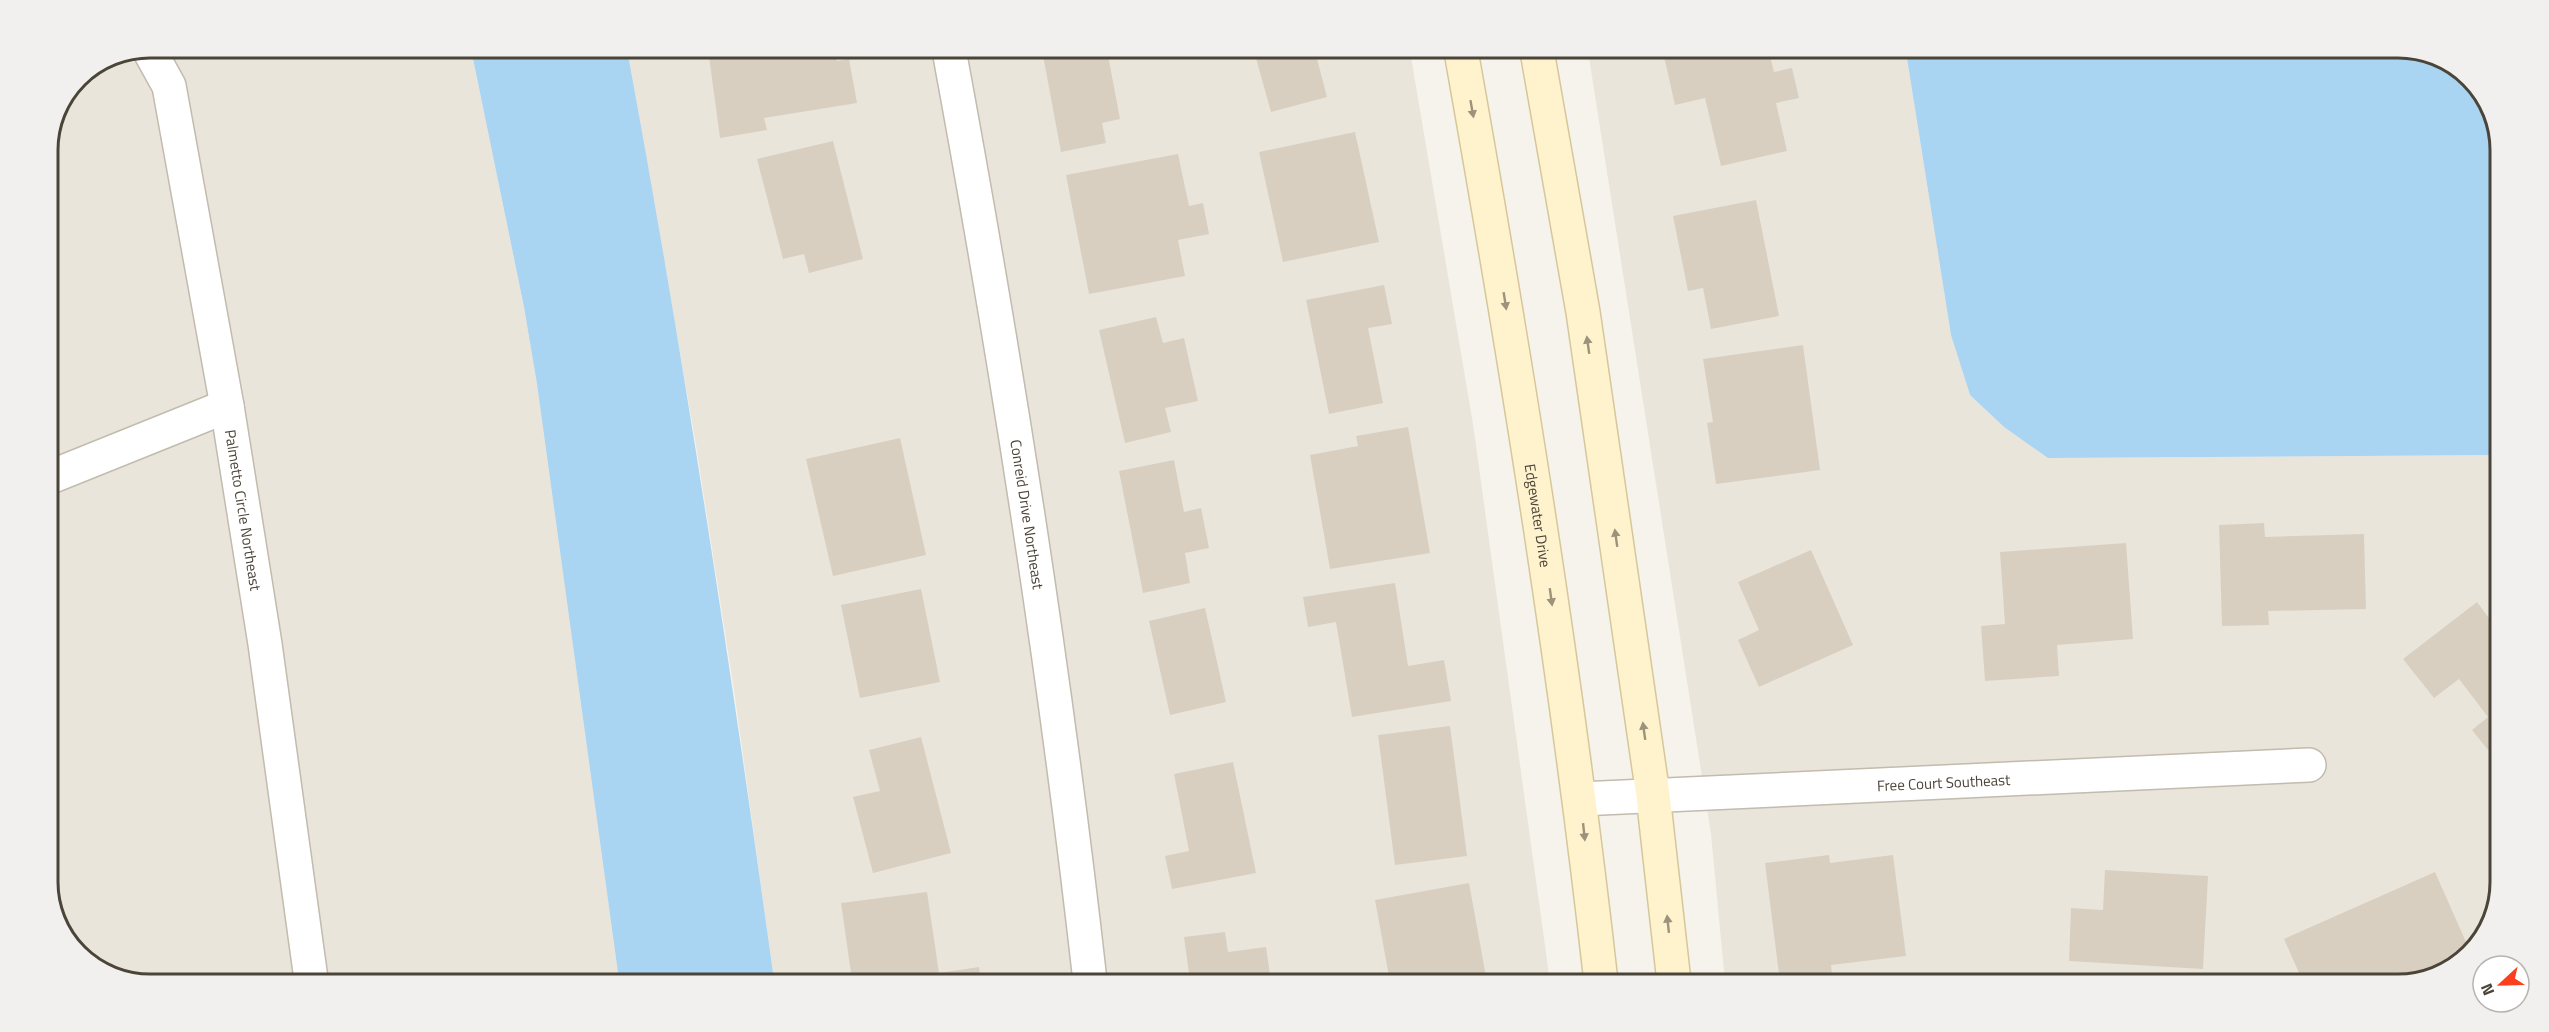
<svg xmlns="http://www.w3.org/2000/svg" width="2549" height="1032" viewBox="0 0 2549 1032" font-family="'Titillium Web',sans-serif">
<rect width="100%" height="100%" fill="#f6f3ec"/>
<path fill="#eae5da" d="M150 48 471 49 524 307 537 384 619 980 117 978 69 944 48 889V144L78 78 111 56Z
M627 49 1410 51 1473 424 1550 982 774 980 735 697 696 445Z
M1588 51 1906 52 1951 335 1970 395 2004 427 2048 458 2499 455 2495 915 2461 963 2399 984 1725 982 1711 834Z"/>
<path fill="#a9d4f2" d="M471 49H627C684 358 731 669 774 980H619L537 384 524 307Z
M1906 52 2432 54 2480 88 2501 143 2499 455 2048 458 2004 427 1970 395 1951 335Z"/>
<path fill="#d8cfc1" d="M708 49 835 50 837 61 849 59 857 103 764 118 767 130 720 138Z
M1042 50H1107L1120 119 1102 123 1106 143 1061 152Z
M1254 51H1315L1327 97 1271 112Z
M1663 52H1769L1774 72 1792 68 1799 98 1776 103 1787 151 1721 166 1705 98 1675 105Z
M1355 132 1379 242 1283 262 1259 152Z
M833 141 863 259 809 273 804 254 783 259 757 159Z
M1178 154 1189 206 1203 203 1209 234 1178 240 1185 276 1089 294 1066 175Z
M1756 200 1779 316 1711 329 1703 288 1688 291 1673 216Z
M1384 285 1392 324 1368 328 1383 403 1329 414 1306 300Z
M1156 317 1163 343 1184 338 1198 401 1165 408 1171 432 1125 443 1099 330Z
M1803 345 1820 470 1716 484 1707 423 1713 422 1703 359Z
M1408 427 1430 553 1330 569 1310 455 1358 446 1356 436Z
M900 438 926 555 833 576 806 459Z
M1174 460 1184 512 1201 508 1209 548 1185 553 1190 583 1143 593 1119 471Z
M2264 523 2265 537 2364 534 2366 609 2268 611 2269 625 2222 626 2219 525Z
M2126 543 2133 639 2057 645 2059 676 1985 681 1981 626 2005 624 2000 552Z
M1811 550 1853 645 1759 687 1738 640 1759 630 1738 582Z
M1395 583 1408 666 1444 660 1451 701 1352 717 1336 622 1308 627 1303 597Z
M921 589 940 682 860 698 841 605Z
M2477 602 2497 629V761L2472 730 2488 717 2459 679 2434 698 2403 659Z
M1205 608 1226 702 1170 715 1149 621Z
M1450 726 1467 856 1395 865 1378 735Z
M921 737 951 853 873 873 853 797 880 791 869 750Z
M1233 762 1256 873 1172 889 1165 856 1189 851 1174 774Z
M1829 855 1830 863 1893 855 1906 956 1831 965 1833 983 1780 982 1765 863Z
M2105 870 2208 876 2203 969 2069 961 2071 908 2103 910Z
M2435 872 2470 951 2466 956 2399 984H2304L2284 939Z
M1469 883 1487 982H1390L1375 900Z
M927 892 939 973 979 967 981 981 852 980 841 903Z
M1225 932 1228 952 1266 947 1271 981H1190L1184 937Z"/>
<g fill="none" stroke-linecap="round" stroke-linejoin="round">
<g stroke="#c2bbae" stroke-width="36">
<g id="street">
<path id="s1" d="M148 48 169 86 227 406 265 644 311 979"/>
<path id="s2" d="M949 50C1006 358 1055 669 1090 981"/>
<path d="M48 478 227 406"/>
<path id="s3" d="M1580 799 2309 765"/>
</g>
</g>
<g stroke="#d6c79b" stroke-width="36">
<g id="secondary">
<path id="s4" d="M1461 51C1516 360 1566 670 1601 982"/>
<path d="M1537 51 1583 312 1653 795 1674 982"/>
</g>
</g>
<use href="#street" stroke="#fff" stroke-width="33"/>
<use href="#secondary" stroke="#fff3cd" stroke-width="33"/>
</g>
<defs><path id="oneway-solid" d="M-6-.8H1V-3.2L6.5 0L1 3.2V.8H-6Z" transform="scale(1.5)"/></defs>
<g fill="#9c937c">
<use href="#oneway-solid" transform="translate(1472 109) rotate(80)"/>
<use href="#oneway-solid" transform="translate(1505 301) rotate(81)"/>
<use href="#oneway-solid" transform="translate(1588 345) rotate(-98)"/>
<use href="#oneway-solid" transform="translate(1616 538) rotate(-98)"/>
<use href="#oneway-solid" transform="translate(1551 597) rotate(82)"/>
<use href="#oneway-solid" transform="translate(1644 731) rotate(-98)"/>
<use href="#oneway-solid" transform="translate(1584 832) rotate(84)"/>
<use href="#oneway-solid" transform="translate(1668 924) rotate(-96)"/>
</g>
<g text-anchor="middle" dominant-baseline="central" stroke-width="6" stroke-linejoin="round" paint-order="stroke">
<g font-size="15" fill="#4b4439" stroke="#fff">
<text stroke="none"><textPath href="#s1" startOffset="474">Palmetto Circle Northeast</textPath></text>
<text stroke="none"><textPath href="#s2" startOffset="471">Conreid Drive Northeast</textPath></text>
<text stroke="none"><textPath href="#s4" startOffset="471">Edgewater Drive</textPath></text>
<text stroke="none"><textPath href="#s3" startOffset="364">Free Court Southeast</textPath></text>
</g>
</g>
<path d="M0 0H2549V1032H0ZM150 58H2398A92 92 0 0 1 2490 150V882A92 92 0 0 1 2398 974H150A92 92 0 0 1 58 882V150A92 92 0 0 1 150 58Z" fill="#f1f0ef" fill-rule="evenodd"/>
<path fill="none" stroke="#4b4439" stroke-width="3" d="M150 58H2398A92 92 0 0 1 2490 150V882A92 92 0 0 1 2398 974H150A92 92 0 0 1 58 882V150A92 92 0 0 1 150 58Z"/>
<g transform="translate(2501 984) rotate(248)"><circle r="28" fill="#ffffff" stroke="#b7b4b0" stroke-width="1.5"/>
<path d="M0-4.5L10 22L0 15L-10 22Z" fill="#fc3f1d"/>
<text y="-9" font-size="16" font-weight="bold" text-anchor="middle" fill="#4b4439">N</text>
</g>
</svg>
